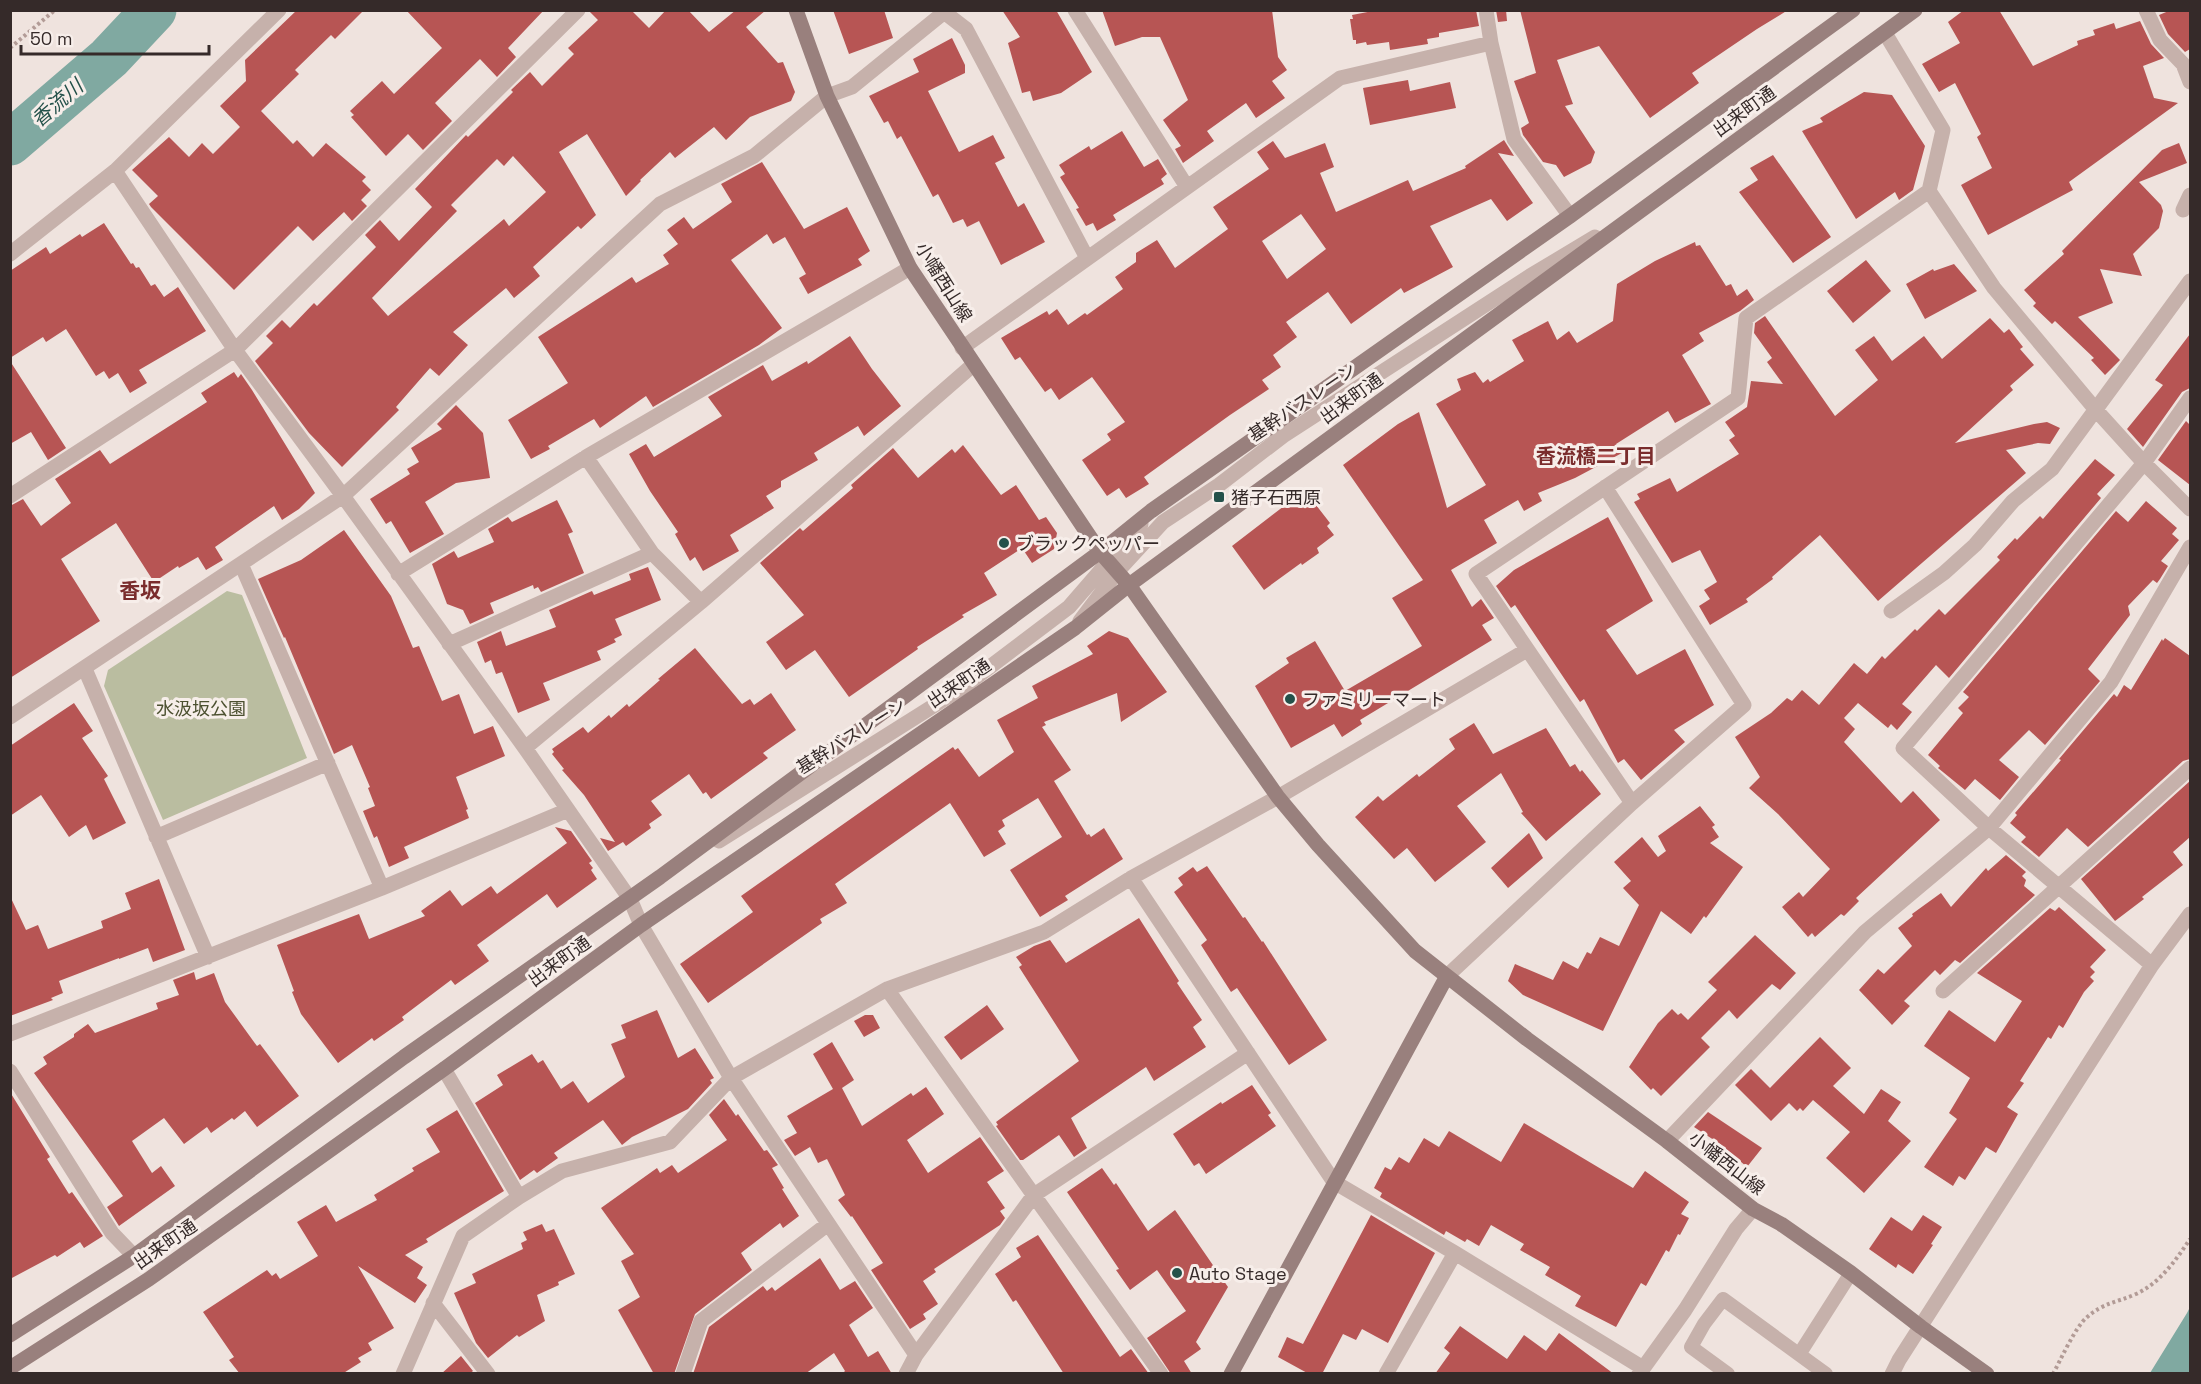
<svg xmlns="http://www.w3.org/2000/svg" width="2201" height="1384" viewBox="0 0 2201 1384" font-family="'Space Grotesk','Noto Sans JP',sans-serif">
<rect width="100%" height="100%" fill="#efe3de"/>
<path fill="#babda0" d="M227 591 242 595 307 758 163 820 104 686 108 670Z"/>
<path fill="#80a9a1" d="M2190 1307V1373H2150L2187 1313Z"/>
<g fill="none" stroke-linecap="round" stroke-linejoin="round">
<path stroke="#80a9a1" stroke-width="45" d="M10 143 109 58 154 10"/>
</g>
<path fill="#b75554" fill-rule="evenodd" d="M297 10H364L335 39 331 35 295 70 299 74 261 111 293 144 297 140 313 157 326 143 366 177 362 181 371 190 361 200 367 206 352 221 344 212 313 241 298 226 234 290 151 207 149 204 158 196 132 170 169 137 189 157 202 143 213 154 240 127 220 106 246 81 245 60Z
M406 10H544L508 48 516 57 497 77 480 59 435 103 452 121 423 150 408 134 386 156 351 117 354 115 350 111 382 81 394 94 442 48Z
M588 10H631L649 28 666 10H688L709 32 736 10H766L746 27 778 63 783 62 795 92 791 101 750 117 726 140 714 127 675 158 670 152 640 180 641 181 626 196 587 134 559 152 596 215 581 229 578 226 533 267 540 276 514 298 506 288 453 332 468 345 439 376 430 368 396 407 399 410 342 467 309 433 255 361 273 343 266 336 282 320 290 328 314 303 317 306 376 247 365 235 380 220 399 241 432 207 415 189 466 135 468 137 513 92 511 90 530 72 542 86 574 54 568 48 598 20ZM513 156 546 192 509 226 504 219 388 316 372 298 457 211 451 205 497 159 504 166Z
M833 10H884L893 38 849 54Z
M1002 10H1056L1092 72 1061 93 1033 101 1030 91 1022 93 1008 43 1020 37Z
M1102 10H1272L1278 57 1287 70 1272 81 1285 98 1256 118 1246 103 1207 131 1214 141 1183 163 1175 149 1181 146 1163 120 1188 100 1160 37H1142L1115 46Z
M1378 10H1476L1479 26 1439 33V37L1427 39 1428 44 1390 50 1389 42 1367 45 1366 42 1356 44V40H1353L1350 19H1353L1352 15Z
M1496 10H1506L1507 21 1498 22Z
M1520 10H1788L1757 29 1692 73 1699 83 1650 118 1599 46 1557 60 1573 104 1565 106 1595 152 1591 163 1564 177 1556 165 1543 162 1523 135 1521 128 1529 123 1514 81 1536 73Z
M1964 10H1999L2033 66 2078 45 2077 41 2095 35 2093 30 2114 23 2116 29 2140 21 2151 44 2164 58 2143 66 2154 98 2178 103 2069 182 2073 190 1988 235 1961 185 1992 168 1977 137 1981 134 1955 83 1939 92 1922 64 1960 43 1948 22Z
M2171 10H2190V49L2185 52 2168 34 2159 15Z
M952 38 965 65V73L928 91 959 152 993 135 1005 158 995 163 1018 207 1024 203 1045 242 1001 265 979 221 967 227 963 219 953 223 938 194 933 197 901 136 897 139 888 121 884 123 869 96 919 72 913 59Z
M1408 80 1410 91 1450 82 1456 108 1370 125 1363 88Z
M1864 92 1892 95 1925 146 1913 190 1899 200 1895 192 1856 219 1802 131 1823 122 1820 118Z
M1122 131 1144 167 1158 159 1167 174 1161 179 1164 184 1113 215 1116 220 1097 231 1093 223 1086 226 1076 209 1079 208 1060 177 1065 174 1059 165 1089 146 1091 150Z
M1504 140 1514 156 1498 153 1533 203 1507 221 1491 199 1430 226 1453 267 1404 293 1401 288 1351 324 1328 292 1286 322 1297 337 1273 355 1281 367 1262 380 1269 389 1230 415 1144 477 1149 484 1126 498 1119 488 1107 496 1082 460 1111 440 1107 434 1125 422 1092 377 1059 400 1051 388 1045 392 1020 357 1015 360 1001 338 1047 311 1049 315 1057 309 1068 325 1085 313 1087 315 1123 289 1115 277 1136 262V253L1157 240 1175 268 1228 229 1213 207 1269 169 1257 152 1273 141 1285 158 1325 143 1334 167 1320 173 1336 212 1408 180 1413 191 1466 168 1465 166ZM1301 214 1326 249 1287 279 1262 241Z
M2179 143 2187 163 2139 182 2161 205 2163 211 2159 228 2133 254 2142 276 2100 269 2113 303 2078 317 2120 360 2105 375 2091 360 2094 358 2055 321 2052 324 2033 306 2036 303 2024 290 2064 254 2062 251 2162 150Z
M1773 155 1831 237 1793 263 1739 192 1758 180 1750 168Z
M762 162 804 229 847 207 870 251 858 259 862 265 808 294 799 278 806 274 785 237 773 244 767 234 731 260 782 328 759 345 653 407 646 396 600 428 594 419 548 446 550 449 531 459 508 420 568 383 538 337 632 277 636 283 669 264 663 255 678 244 667 230 684 217 693 229 732 202 721 184Z
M104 223 131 264 133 263 136 268 139 267 151 286 155 284 164 297 178 287 206 331 139 370 147 383 130 393 118 373 109 379 104 371 96 376 66 329 46 342 43 337 10 358V271L46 247 50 254 80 234 82 237Z
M1695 242 1696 246 1700 245 1726 286 1731 284 1737 296 1747 289 1754 300 1740 311 1699 333 1704 341 1682 355 1711 404 1675 423 1668 411 1616 444 1622 453 1575 478 1538 493 1542 501 1524 511 1518 500 1484 520 1497 543 1451 570 1472 607 1481 599 1494 618 1482 625 1492 640 1360 720 1362 724 1342 737 1334 724 1291 748 1255 686 1289 663 1286 658 1315 641 1345 691 1422 646 1392 598 1423 580 1343 465 1398 424 1419 412 1447 508 1486 485 1436 404 1461 390 1457 379 1475 372 1483 383 1488 379 1490 382 1524 361 1512 340 1548 321 1557 340 1569 331 1577 343 1613 321 1617 284 1655 261Z
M1866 260 1891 291 1853 323 1827 291Z
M1954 264 1977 291 1925 319 1906 284 1933 269 1934 271Z
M1765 316 1835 416 1878 380 1855 350 1874 336 1892 361 1924 336 1942 359 1990 318 2004 333 2009 329 2023 347 2020 349 2034 365 2010 386 2013 390 1955 443 2034 424 2047 422 2060 428 2050 444 2038 443 2006 450 2026 473 1878 601 1820 535 1772 577 1773 579 1746 599 1748 602 1710 625 1699 606 1710 599 1704 590 1717 582 1700 550 1672 563 1634 502 1640 499 1637 494 1670 478 1677 492 1739 454 1729 440 1735 436 1725 422 1747 407 1751 381 1783 384 1767 362 1772 358 1754 333 1755 323Z
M2190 334V388L2182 392 2143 447 2127 429 2163 385 2155 380Z
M850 336 872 369 901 406 864 436 858 426 814 453 818 460 781 481V487L766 496 774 508 730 535 739 551 703 571 695 557 690 561 675 534 678 532 650 491 629 454 646 444 654 457 722 416 708 397 763 365 772 381 807 361 808 364Z
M10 361 66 448 48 460 31 432 10 444Z
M234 372 238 378 241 374 252 390 315 493 299 509 282 520 274 506 215 547 223 560 206 570 198 557 179 568 178 566 154 582 116 523 61 559 100 621 10 678V506L23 499 41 526 71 503 55 479 100 450 110 464 207 402 201 393Z
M456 405 483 433 490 478 456 483 425 502 444 534 410 553 391 521 386 524 370 499 410 474 407 469 419 462 411 448 442 429 437 424Z
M2186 421 2190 425V485L2158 460Z
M963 445 1001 495 1016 485 1039 520 1046 517 1057 533 1054 549 1032 563 1022 548 984 573 997 595 962 615 964 617 917 647 918 649 849 697 815 650 786 670 766 642 804 615 760 563 800 528 803 531 853 488 851 485 893 448 918 478 952 449 955 453Z
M2095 459 2115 475 2097 494 2101 498 1949 678 1936 665 1902 704 1912 712 1897 730 1891 724 1888 728 1858 703 1844 718 1855 729 1844 742 1901 803 1913 791 1940 820 1856 898 1859 901 1844 916 1841 914 1815 937 1812 933 1808 937 1782 907 1799 892 1803 897 1830 869 1778 814 1749 788 1760 777 1735 737 1771 713 1787 698 1792 701 1802 690 1819 705 1854 663 1867 674 1882 656 1885 659 1915 629 1917 631 1939 609 1945 615 2000 560 1997 557 2015 538 2017 540 2040 516 2043 519Z
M1301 493 1312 508 1316 505 1330 523 1327 526 1334 535 1317 548 1319 553 1302 565 1301 563 1264 590 1232 546Z
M557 500 573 532 568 534 584 573 541 592 538 587 534 589 533 585 490 603 494 613 470 624 463 610 447 604 432 564 454 551 458 558 494 542 488 529 508 517 512 522Z
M2146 501 2177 528 2172 534 2179 540 2161 561 2168 566 2160 579 2157 583 2153 580 2128 606 2130 615 2088 669 2100 681 2045 745 2029 730 1999 760 2019 777 2000 800 1975 779 1965 790 1938 768 1940 766 1928 755 1963 713 1958 708 1969 697 1963 692 2116 511 2128 522Z
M1608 517 1653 601 1606 630 1637 675 1685 649 1714 705 1674 730 1685 742 1641 780 1624 759 1618 763 1584 699 1580 702 1515 605 1511 608 1496 586 1514 570Z
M344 530 391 596 413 648 419 646 442 701 459 694 474 734 493 726 505 756 456 777 468 809 466 810 469 818 404 847 409 858 389 867 377 836 374 838 363 811 375 806 368 788 370 787 352 745 334 754 285 637 284 638 258 579 301 560Z
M648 567 661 600 615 619 622 635 614 639 616 642 597 651 601 660 543 683 550 700 518 713 502 672 496 674 491 660 485 663 477 642 501 631 506 646 556 627 549 610 592 591 594 595 631 580 629 574Z
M1109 631 1128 638 1167 692 1121 722 1117 693 1044 722 1046 725 1042 727 1071 770 1054 781 1087 835 1089 834 1091 837 1104 828 1123 859 1065 896 1068 900 1040 917 1010 870 1062 837 1038 798 1002 820 1005 826 998 831 1006 844 984 857 950 803 835 884 847 903 820 919 822 923 708 1003 680 964 753 912 741 896 953 747 955 750 958 748 979 777 1014 752 997 720 1038 698 1032 686 1093 654 1087 646Z
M2165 638 2190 656V759L2183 761 2088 847 2067 828 2039 857 2021 842 2026 837 2010 823 2017 815 2015 813 2061 760 2059 759 2114 694 2117 697 2124 685 2131 690 2162 639 2163 641Z
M695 648 742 704 750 699 754 705 771 693 796 730 763 753 768 758 711 799 706 792 703 794 689 774 651 801 662 815 649 824 651 828 626 846 623 842 608 851 600 838 615 842 584 795 562 770 564 769 552 754 554 752 552 749 583 727 588 733 609 715 611 718 627 704 629 707 660 680 658 679Z
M74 703 93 731 82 738 108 776 104 779 126 823 93 840 86 825 69 837 41 795 10 816V746Z
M1474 723 1493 754 1546 728 1570 767 1575 764 1580 772 1582 770 1601 794 1546 841 1521 813 1523 812 1501 773 1457 806 1486 842 1435 882 1407 848 1394 859 1355 817 1378 796 1383 801 1417 774 1419 777 1455 749 1449 739Z
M2190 781V837L2173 852 2183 865 2142 897 2144 899 2115 921 2081 879Z
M1700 806 1715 825 1712 827 1719 837 1710 843 1743 867 1706 918 1704 916 1691 934 1661 911 1603 1031 1523 995 1508 981 1515 964 1553 980 1563 961 1578 969 1587 952 1591 954 1600 937 1619 946 1639 905 1623 888 1631 881 1614 862 1642 837 1658 857 1666 851 1658 836Z
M555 827 571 831 592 861 589 863 593 868 591 870 597 879 557 908 547 894 477 945 489 961 455 985 451 980 402 1017 404 1020 374 1041 372 1038 338 1063 301 1014 292 992 294 991 277 945 359 914 369 939 425 916 421 911 450 890 462 906 491 886 497 894 567 843Z
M1529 833 1543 858 1508 888 1491 868Z
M2006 855 2026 872 2022 876 2026 880 2024 886 2035 895 1960 963 1955 960 1940 975 1935 970 1904 1001 1910 1006 1892 1025 1859 990 1878 969 1884 974 1912 946 1898 928 1913 916 1912 914 1941 893 1951 907 1986 868 1988 871Z
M1207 866 1243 918 1245 917 1262 942 1263 941 1327 1040 1289 1065 1237 988 1231 992 1201 945 1207 940 1174 892 1183 885 1178 878 1193 867 1197 872Z
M159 879 185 950 153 962 148 948 119 959V958L59 981 63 993 51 998 53 1000 10 1016V896L26 930 38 925 48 949 103 928 101 921 131 909 125 893Z
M2059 907 2106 950 2090 967 2095 972 2090 977 2094 981 2084 992 2063 1028 2059 1025 2051 1039 2048 1037 2020 1081 2024 1083 2007 1107 2018 1114 1996 1153 1986 1147 1965 1180 1959 1176 1953 1186 1924 1167 1957 1119 1949 1113 1970 1078 1924 1046 1949 1010 1995 1042 2022 1001 1977 973 2050 908 2055 911Z
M1139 918 1179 981 1177 983 1202 1020 1193 1027 1206 1047 1154 1081 1146 1067 1071 1118 1087 1148 1074 1157 1059 1135 1023 1160H1020L996 1126 998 1125 996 1122 1079 1061 1019 967 1022 965 1016 957 1034 946 1050 940 1066 963Z
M1755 935 1796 973 1780 990 1772 984 1737 1019 1729 1010 1701 1038 1710 1047 1661 1096 1653 1088 1651 1090 1629 1067 1658 1023 1672 1009 1678 1015 1681 1013 1688 1020 1717 990 1708 982Z
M194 972 196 980 214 973 225 1002 257 1046 260 1044 299 1096 257 1127 245 1111 234 1120 232 1118 211 1133 207 1127 184 1144 164 1118 132 1141 152 1173 161 1166 175 1186 119 1226 107 1207 123 1196 34 1073 47 1064 43 1057 74 1037V1034L88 1024 95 1033 158 1009 156 1003 179 995 173 980Z
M987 1005 1004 1029 961 1060 944 1037Z
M657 1010 678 1058 695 1048 714 1078 710 1080 712 1083 688 1109 632 1137 622 1145 603 1120 554 1153 558 1158 537 1173 534 1170 520 1180 475 1103 503 1085 497 1075 532 1054 538 1063 543 1060 561 1089 573 1081 588 1103 625 1077 611 1044 626 1038 621 1025Z
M865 1015H873L880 1028 864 1037 854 1021Z
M1820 1037 1851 1068 1833 1086 1864 1114 1881 1089 1901 1102 1888 1121 1911 1141 1864 1193 1826 1158 1850 1132 1813 1100 1803 1111 1800 1108 1797 1111 1789 1103 1771 1121 1735 1085 1751 1069 1770 1088Z
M832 1042 854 1080 842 1088 862 1126 911 1093 913 1096 926 1087 944 1114 907 1140 928 1173 980 1137 1004 1171 987 1182 1005 1208 1000 1211 1005 1218 1000 1225 934 1269 936 1272 923 1281 938 1304 923 1314 926 1319 910 1329 871 1270 883 1263 852 1216 851 1217 838 1200 845 1195 827 1159 818 1163 810 1147 795 1156 784 1140 797 1133 787 1116 833 1089 813 1054Z
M1252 1085 1271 1113 1268 1115 1276 1126 1206 1174 1199 1163 1194 1166 1173 1134 1221 1102 1222 1104Z
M10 1092 50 1157 47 1159 69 1194 72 1192 103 1236 84 1248 80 1242 57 1257 55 1255 10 1279Z
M724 1099 736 1116 738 1114 764 1151 767 1150 778 1165 772 1168 784 1188 782 1189 799 1216 783 1228 780 1223 741 1253 752 1270 695 1314 674 1374H654L618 1310 640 1297 621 1261 634 1254 601 1208 657 1168 660 1173 672 1165 678 1173 727 1140 709 1115Z
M457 1110 504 1191 426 1239 428 1242 405 1255 423 1267 417 1278 427 1285 415 1303 358 1266 394 1328 368 1343 372 1350 358 1358 361 1362 342 1374H240L229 1360 234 1357 203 1312 267 1270 272 1276 276 1273 280 1279 318 1256 297 1222 326 1205 336 1222 377 1200 374 1195 414 1171 412 1168 440 1152 426 1129Z
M1708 1112 1762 1148 1747 1167 1720 1144 1694 1127Z
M1524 1123 1633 1188 1645 1171 1689 1202 1681 1214 1689 1218 1680 1235 1678 1234 1669 1252 1666 1250 1646 1286 1641 1283 1616 1327 1575 1306 1581 1296 1545 1275 1550 1267 1520 1250 1524 1244 1491 1225 1479 1246 1467 1239 1465 1242 1446 1231 1444 1235 1380 1197 1382 1193 1374 1188 1385 1167 1391 1170 1399 1157 1409 1163 1424 1138 1439 1147 1449 1131 1501 1162Z
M1102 1168 1114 1185 1116 1183 1148 1231 1175 1210 1228 1287 1196 1342 1201 1349 1184 1361 1192 1374H1171L1147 1338 1186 1311 1157 1270 1130 1290 1116 1270 1119 1269 1067 1192Z
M1371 1215 1435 1253 1388 1343 1362 1329 1356 1340 1343 1334 1322 1374H1309L1278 1357 1287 1337 1303 1344Z
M1923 1215 1942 1227 1931 1244 1933 1245 1913 1274 1898 1264 1896 1268 1869 1249 1891 1217 1912 1231Z
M542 1224 546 1232 554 1229 575 1274 558 1282 559 1285 537 1295 545 1321 519 1337 517 1335 488 1358 476 1343 454 1293 476 1283 472 1274 523 1249 521 1243 527 1240 523 1232Z
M1038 1235 1120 1357 1131 1349 1149 1374H1064L1016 1300 1013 1302 995 1274 1021 1257 1016 1248Z
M820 1258 840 1290 855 1281 873 1308 849 1325 868 1357 878 1351 892 1374H842L845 1371 834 1353 805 1374H693L709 1327 763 1286 767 1291 772 1287 775 1291Z
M1460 1326 1507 1359 1524 1335 1546 1351 1559 1333 1614 1374H1435L1450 1353 1444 1348Z
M461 1356 473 1371 469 1374H441Z"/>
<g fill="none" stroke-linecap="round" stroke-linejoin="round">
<path stroke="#b29b96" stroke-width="4" stroke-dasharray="3 3" stroke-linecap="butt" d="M10 48 55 10
M2053 1374C2061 1359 2075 1328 2086 1318 2104 1302 2116 1303 2136 1294 2160 1283 2176 1260 2190 1239"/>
<path stroke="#c6b1ab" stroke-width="14" d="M1800 1353 1851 1273
M1728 1374 1691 1347 1704 1324 1723 1299 1826 1374"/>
<path stroke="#c6b1ab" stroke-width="15" d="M1075 10 1187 187
M1486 10 1491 43 1514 139 1570 216
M2146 10 2160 40 2183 64 2190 82
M944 12 966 29 1087 258
M1885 33 1943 130 1929 191 1994 288 2096 410 2144 463 2190 509
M115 171 235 350 343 496 525 748 630 899 641 925 731 1078 916 1355
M2183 210 2190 195
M10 254 115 171 279 10
M962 348 1340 78 1491 43
M586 457 652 553 701 602
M10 496 235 350 578 10
M241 564 382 888
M398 574 586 457 910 268
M1891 611 1944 573 1975 545 2013 501 2052 469 2190 281
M1080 621 1117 572 1163 522 1219 485 1283 436 1530 276 1595 237
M449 644 652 553
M85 669 208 957
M10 717 343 496 660 204 754 156 827 96 852 87 947 10
M525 748 701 602 973 365
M1632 803 1476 574 1738 398 1746 318 1929 191
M156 837 328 763
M719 841 962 688 1069 607 1141 524
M1131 878 1334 1182 1455 1253 1643 1368
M2152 965 1989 828 1903 748 2144 463 2190 398
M1447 976 1632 803 1744 705 1605 487
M887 989 1161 1374
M1943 991 2190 768
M10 1034 382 888 568 810
M444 1069 519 1197
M10 1071 112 1233 134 1256
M1667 1141 1865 932 1989 828 2111 682 2190 547
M433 1303 488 1374
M403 1374 463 1236 519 1197 562 1171 670 1142 731 1078 887 989 1044 932 1131 878 1278 797 1527 650
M683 1374 701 1321 828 1224
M906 1374 916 1355 1034 1195 1248 1053
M1386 1374 1455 1253
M1639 1374 1685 1310 1736 1229 1753 1209
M1892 1374 1899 1360 2152 965 2190 914"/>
<path stroke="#99807d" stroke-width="15" d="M796 10 827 96 910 268 1100 552 1129 585 1278 797 1318 845 1415 951 1527 1039 1667 1141 1753 1209 1781 1224 1851 1273 1921 1327 1987 1374
M10 1335 134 1256 404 1057 660 877 1100 552 1151 511 1570 216 1853 10
M10 1368 149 1279 444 1069 641 925 1075 628 1129 585 1915 10
M1231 1374 1447 976"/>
</g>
<g fill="#24514a" stroke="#f7eeea" stroke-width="2">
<rect x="1213" y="491" width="12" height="12" rx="3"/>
<circle cx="1004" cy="543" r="6"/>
<circle cx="1290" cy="699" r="6"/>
<circle cx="1177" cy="1273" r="6"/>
</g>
<g text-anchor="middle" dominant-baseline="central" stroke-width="6" stroke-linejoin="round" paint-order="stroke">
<g font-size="18" fill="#352a29" stroke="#f7eeea">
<text transform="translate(1744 111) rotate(-36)">出来町通</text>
<text transform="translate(944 282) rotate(58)">小幡西山線</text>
<text transform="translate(1351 398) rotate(-36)">出来町通</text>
<text transform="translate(1302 402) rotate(-34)">基幹バスレーン</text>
<text transform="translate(959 683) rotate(-34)">出来町通</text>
<text transform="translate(851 736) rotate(-32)">基幹バスレーン</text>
<text transform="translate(559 961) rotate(-36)">出来町通</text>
<text transform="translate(1727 1163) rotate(38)">小幡西山線</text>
<text transform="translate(165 1244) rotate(-35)">出来町通</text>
</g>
<g font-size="18" fill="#352a29" stroke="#f7eeea" text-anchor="start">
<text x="1231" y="497">猪子石西原</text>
<text x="1016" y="543">ブラックペッパー</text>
<text x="1302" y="699">ファミリーマート</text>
<text x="1189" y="1273">Auto Stage</text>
</g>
<g font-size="18" fill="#4c5030" stroke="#f7eeea">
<text x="201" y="708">水汲坂公園</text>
</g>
<g font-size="20" font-style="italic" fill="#24514a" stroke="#f7eeea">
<text transform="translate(57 103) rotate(-41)">香流川</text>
</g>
<g font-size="20" font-weight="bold" fill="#7a2c2c" stroke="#f7eeea">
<text x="1596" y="456">香流橋二丁目</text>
</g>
<g font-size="21" font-weight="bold" fill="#7a2c2c" stroke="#f7eeea">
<text x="140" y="590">香坂</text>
</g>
</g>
<rect width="2201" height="1384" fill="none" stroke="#352a29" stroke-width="24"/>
<path d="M21 45v9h188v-9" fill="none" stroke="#352a29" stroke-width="3"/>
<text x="30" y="45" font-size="18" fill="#352a29" stroke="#f7eeea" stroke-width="4.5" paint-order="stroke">50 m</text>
</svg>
